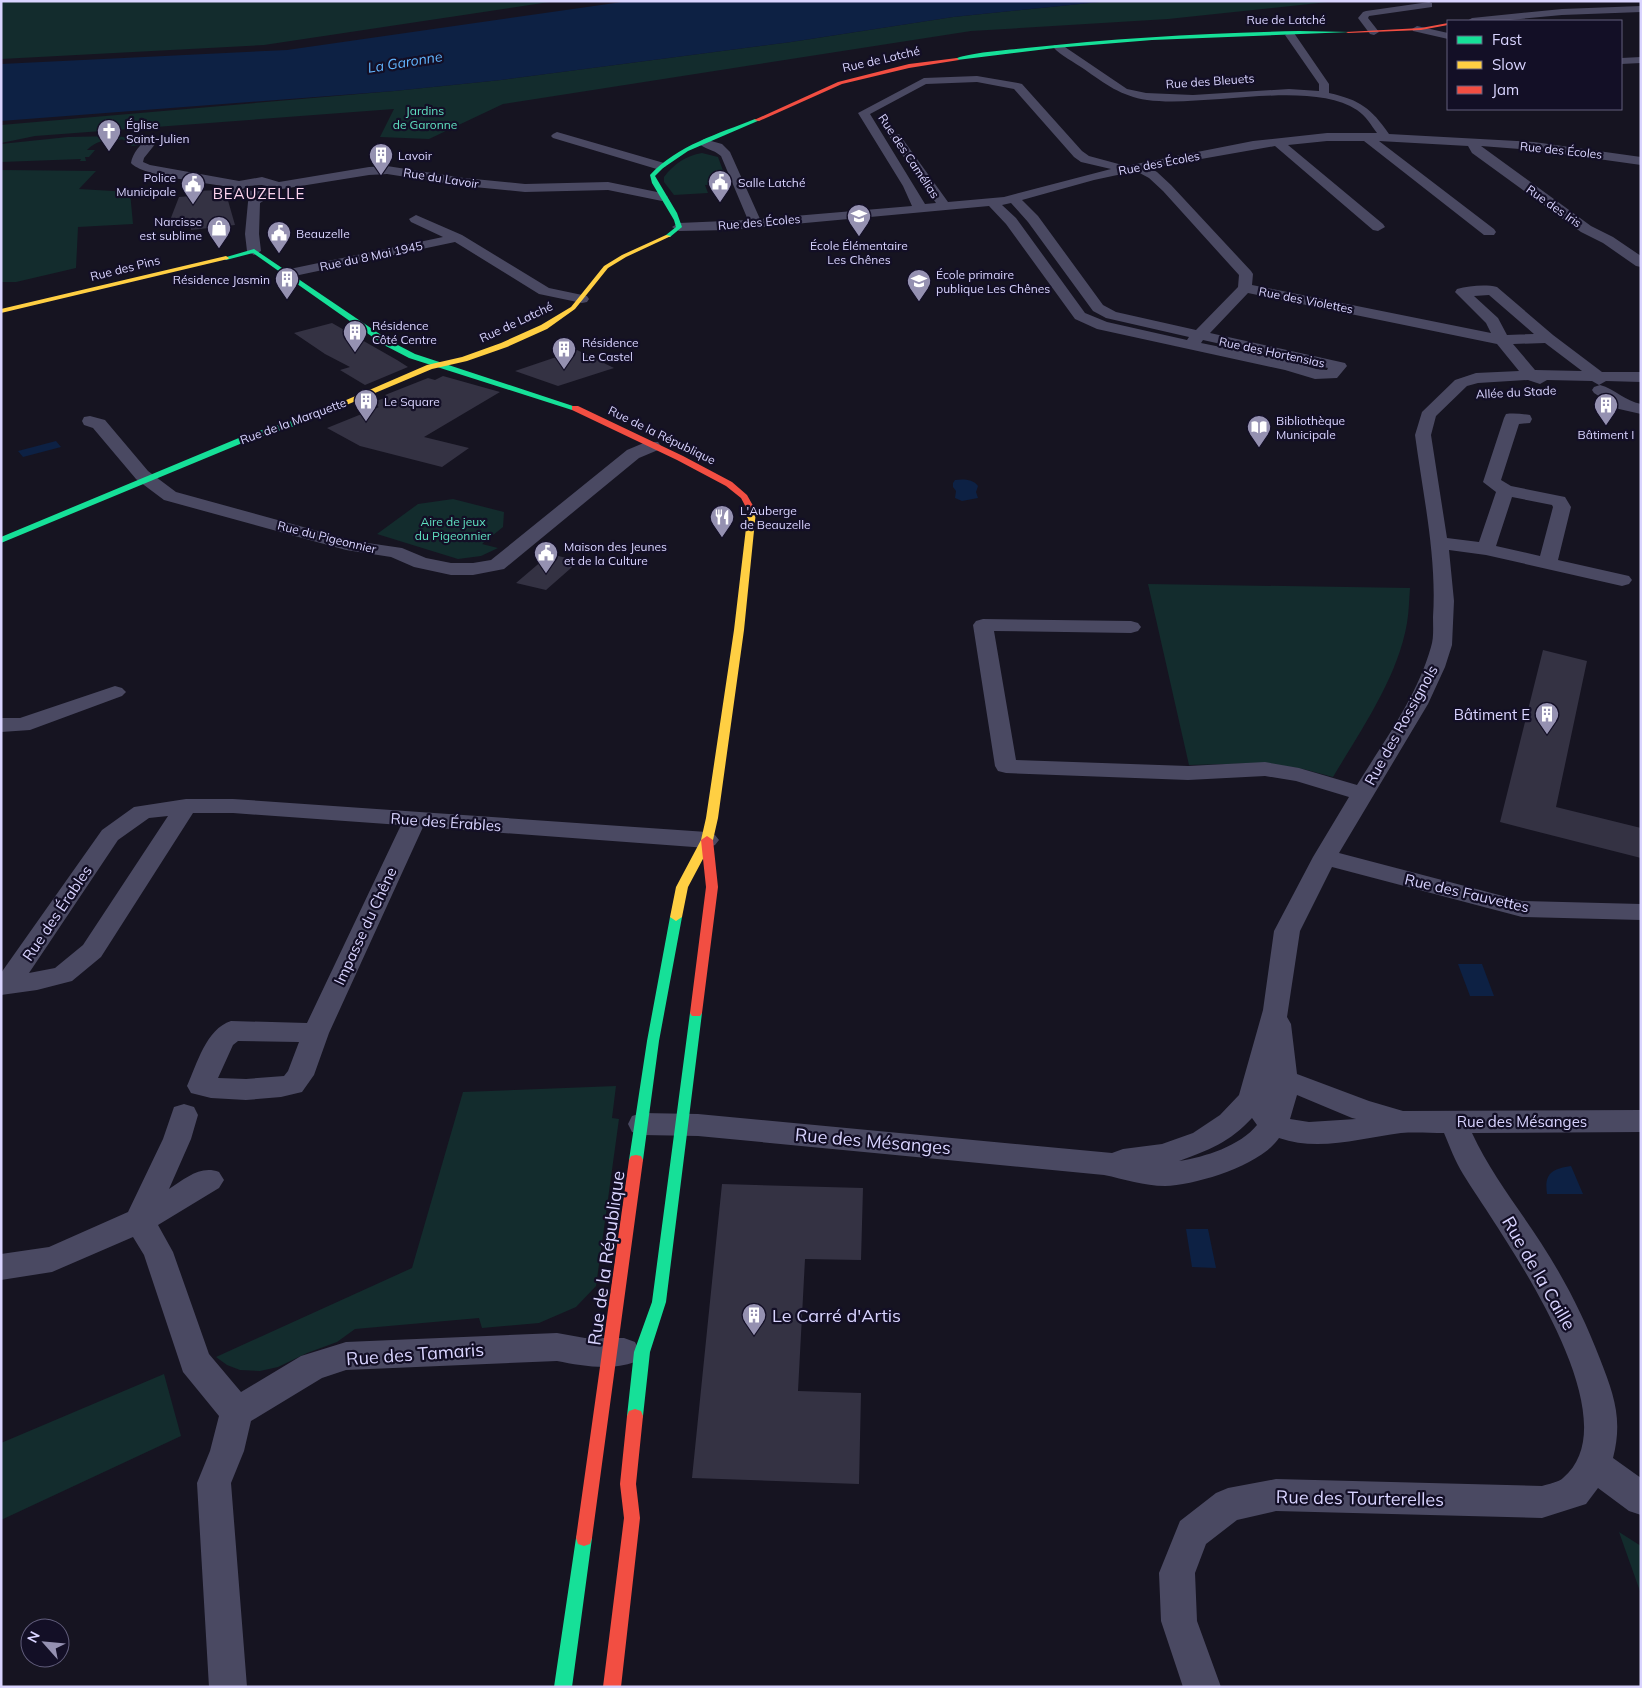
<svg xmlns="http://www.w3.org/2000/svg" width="1642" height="1688" viewBox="0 0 1642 1688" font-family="Mulish,sans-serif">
<rect width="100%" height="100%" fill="#161421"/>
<path fill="#132c2d" d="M1 1H556L264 45 1 59Z
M1109 1H1337L1168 19 971 31 503 104 429 139 380 137 394 109 35 136 1 143V125L394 91 501 80 791 42 953 17Z
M117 136 141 140 142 145 131 146 133 143H125L130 141 122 140 124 139C110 142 100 137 87 150H95L89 157H85L86 161H80L81 159 1 162V144L68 137Z
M702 153 718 157 728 184 705 185 708 193 674 195 664 182V177C674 164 685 156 702 153Z
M1 170 96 171 79 189 130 192 133 224 78 227 76 268 16 282H1Z
M453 499 504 512 503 527 482 544 498 548 481 556 458 559 377 534 418 504Z
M1148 584 1410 588C1409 600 1409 611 1407 623 1398 677 1361 730 1333 777L1303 769 1266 763 1189 765Z
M616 1086 612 1118 619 1119 596 1286 576 1307 539 1323 482 1328 479 1318 355 1329 337 1342 307 1353 278 1367 260 1371 240 1370 227 1365 216 1357 412 1268 463 1092Z
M164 1374 181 1436 1 1520V1443Z
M1619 1532 1641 1546V1594Z"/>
<path fill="#0d2144" d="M629 1H1109L953 17 791 42 501 80 394 91 1 121V64L287 50Z
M56 441 61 447 23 457 18 451Z
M955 480C963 479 973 479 978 486L976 492 978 498 962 501 955 498 956 491 953 487V483Z
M1458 964H1482L1494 996H1470Z
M1571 1166 1583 1194H1547C1544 1173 1552 1169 1571 1166Z
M1186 1229H1208L1216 1268 1192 1267Z"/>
<path fill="#343243" d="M225 190 235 225 191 230V226L167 228 179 197 191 196 193 191Z
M332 323 397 360 408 367 365 385 340 370 350 367 325 354 294 333Z
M577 350 614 368 558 386 515 371Z
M443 376 500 392 424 437 469 448 442 467 360 446 327 428 379 407 371 403 387 397 385 395 428 378 435 380Z
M550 554 579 561 546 590 516 583Z
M1543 650 1587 661 1556 807 1641 828V858L1500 822Z
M722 1184 863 1188 861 1260 805 1259 798 1391 861 1393 859 1484 692 1478Z"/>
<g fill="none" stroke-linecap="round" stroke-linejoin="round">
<path fill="#4a4962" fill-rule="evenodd" d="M1429 2 1432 3V7L1369 16 1368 18 1379 32 1374 35 1370 34 1358 18 1363 12 1366 11Z
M1641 6V12L1562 15 1499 21H1467L1472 18 1562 9Z
M1417 26 1448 33V39L1413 31 1412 29Z
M1290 32 1294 33 1329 84V93C1360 100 1371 108 1389 134L1534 142 1641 157V165L1534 150 1481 146 1591 226 1613 237 1641 256V267L1636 266 1603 243 1581 232 1472 153 1468 146 1379 141 1494 229 1496 232 1494 235H1484L1364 141H1327L1288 145 1383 224 1385 227 1378 231 1373 230 1275 146 1150 168 1157 172 1171 185 1251 271 1253 274 1252 285 1491 333 1486 323 1455 292 1457 289C1469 286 1485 284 1497 287L1553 335 1602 372H1641V382L1606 381 1599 385 1592 381 1547 380 1540 384 1528 380 1478 383 1467 386 1436 416 1431 435 1447 538 1479 542 1496 492 1483 482 1504 418 1506 414C1514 413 1522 414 1530 415L1532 419 1530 423 1519 424 1501 480 1511 486 1565 497 1571 507 1558 560 1629 576 1632 580 1629 584 1622 586 1486 555 1449 550 1454 601 1452 645 1445 667 1428 704 1339 853 1522 901 1641 904V920L1522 917 1332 867 1300 931 1287 1017 1291 1024 1297 1074 1369 1101 1403 1111 1641 1110V1132L1472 1133C1490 1172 1517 1206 1541 1243 1565 1280 1584 1317 1600 1359 1614 1395 1623 1419 1613 1458L1641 1478V1515L1629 1511 1598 1488 1586 1504 1542 1518 1276 1511 1237 1520 1206 1544 1195 1573 1197 1621 1221 1687H1183L1161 1621 1159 1573 1180 1521 1216 1493 1228 1488 1276 1479 1542 1486C1548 1484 1559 1482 1563 1478 1636 1417 1499 1232 1463 1174 1455 1161 1450 1147 1444 1133 1430 1133 1415 1132 1401 1133 1361 1138 1319 1152 1279 1138 1261 1165 1196 1185 1165 1186 1144 1186 1124 1179 1104 1175L698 1136 642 1135 632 1132 628 1124 632 1116 642 1113 698 1114 1112 1153 1123 1149 1162 1144 1193 1133 1220 1115 1239 1095 1263 1010 1274 931 1313 857 1349 797 1296 781 1265 776 1188 780 1006 773 998 771 995 766 973 625 976 621 983 619 1131 621 1138 623 1141 627 1138 631 1131 633 994 631 1016 760 1188 766 1265 762 1299 768 1357 785C1384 741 1417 697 1431 647 1434 638 1433 627 1433 617 1437 557 1423 495 1415 435L1422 412 1455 380 1476 373 1519 371 1497 344 1248 293 1210 333 1345 363 1347 366 1337 378 1315 379 1285 370 1097 329 1075 319 1006 224 989 206 729 230 679 231 672 227 679 223 748 220 721 156C713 149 704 149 698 143L704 139 722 144 730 152 760 219 912 206 903 186 858 113 924 78 977 76 1018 83 1022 84 1082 151 1089 156 1126 166 1253 141 1327 133H1377C1371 125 1366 116 1357 110 1309 79 1206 108 1147 100 1121 96 1105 84 1084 69 1074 62 1061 56 1053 47L1054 45H1062L1127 89 1146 93 1193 95 1289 89 1319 91V84L1285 35ZM977 82 1014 89 1074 157 1081 162 1111 169 1004 197 948 202 899 134H891L889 136 936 203 925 204 870 114 926 84ZM1136 171 1149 178 1163 191 1239 275 1238 287 1196 330 1116 312 1103 305 1038 216 1022 200 1094 180ZM1011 203 1028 222 1093 311 1106 318 1189 337 1187 340 1107 322 1085 313 1016 218 1002 205ZM1489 295 1534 334 1507 335 1498 318 1474 296ZM1203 340 1328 368 1327 370 1316 369 1289 361 1201 343ZM1545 343 1582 371 1535 370 1513 344ZM1512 497 1552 505 1553 507 1540 556 1496 546ZM1297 1095 1352 1118 1356 1119 1309 1122 1290 1119ZM1252 1118 1257 1125C1240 1146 1205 1157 1179 1161 1209 1150 1230 1142 1252 1118Z
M1641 57V63L1621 64V58Z
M557 132 664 163 666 166 660 170 553 138 551 136 553 134Z
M150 139 156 143 144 158 143 162 150 165 239 181 262 177 279 182 369 167 387 166 464 178 525 184 608 182 662 193 668 197 662 201 608 190 525 192 464 186 387 174 369 175 282 189 260 203 259 234 261 251 254 255 247 251 245 234 248 202 249 199 230 195 228 192 229 187C209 183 141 176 131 163 132 154 141 142 150 139ZM262 185 269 187 255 191 241 190 248 186Z
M416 215 462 235 549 288 587 296 589 299 587 302 582 303 539 294 455 242 285 278 280 277 278 274 280 271 285 270 443 237 411 222 409 219Z
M1600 385C1615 389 1625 401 1641 404V414L1619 409 1594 393 1592 390 1594 387Z
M90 416 105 420 148 471 176 492 354 541 402 548 426 558 451 563H473L491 560 627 450 646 442H658L661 446 658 450 639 458 504 569 473 575H451L414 567 391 557 346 550 164 500 136 479 93 428 84 425 82 421 84 417Z
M115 686 122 688 126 692 122 696 30 730 1 732V718H20Z
M186 799H233L707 832 715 835 719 840 715 845 707 848 423 827 329 1033 314 1075 302 1092 281 1097 246 1100 211 1098 191 1093 187 1086C197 1064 206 1029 231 1021L307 1023 401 825 233 813H193L101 957 72 981 37 990 1 995V973L102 830 134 807ZM168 816 83 945 55 968 29 973 118 840 149 818ZM238 1041 299 1042 288 1071 284 1076 246 1079 218 1078 233 1045Z
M184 1104 194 1107 198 1115 191 1139 169 1189C185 1179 200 1165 219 1172L224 1180 219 1188 158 1225 173 1252 209 1354 241 1392 301 1356 346 1342 557 1333 585 1338H624L635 1342 640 1352 635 1362C611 1371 582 1366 557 1361L346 1370 322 1378 251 1421 244 1451 231 1483 247 1687H209L197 1483 210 1451 219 1416 183 1372 144 1255 133 1237 52 1272 1 1280V1254L49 1247 128 1212 163 1139 174 1107Z"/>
<path fill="#16e098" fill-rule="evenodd" d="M1299 31 1350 32 1152 40 1055 48 957 60 955 59C967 53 1009 50 1026 48 1116 38 1208 33 1299 31Z
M755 119 760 120 688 151 663 168 655 176 677 213 682 227 670 237H666V235L676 227 674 220 652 183 650 175C678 145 718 134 755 119Z
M254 249 390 341 415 354 579 408 572 410 409 358 384 345 253 253 226 260 223 258Z
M338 402 345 404 295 426 252 439 1 543V537L246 435 289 422Z
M676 913 682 917 659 1041 643 1160 641 1164 636 1165 631 1164 629 1160 647 1041 670 917Z
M696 1008 700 1010 702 1013 666 1302 650 1352 643 1416 641 1421 635 1423 629 1421 627 1416 634 1352 652 1302 690 1013 692 1010Z
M584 1530 590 1532 592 1538 572 1687H554L576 1538 578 1532Z"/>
<path fill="#ffcf43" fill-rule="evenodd" d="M666 235 671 236 626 257 608 268 575 309 547 329 507 347 467 361 432 369 344 406 337 404 427 365 462 357 501 343 541 325 571 307 604 266 622 255Z
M226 256 229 258 228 259 1 313V309Z
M752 508 756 511 744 630 718 818 713 840 688 887 682 917 676 921 670 917 676 887 701 840 706 818 734 630 748 511Z"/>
<path fill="#f24e42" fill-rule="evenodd" d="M1448 23V25L1421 30 1348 33 1346 32 1421 28Z
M957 58 959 60 909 68 842 84 759 121 754 120 838 82 909 64Z
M572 406H578L683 456 732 482 747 495 756 511 755 513H749L741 498 726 486 677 460 572 410Z
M707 836 713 840 718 887 702 1013 700 1016H692L690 1013 706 887 701 840Z
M636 1155 641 1156 643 1160 592 1538 590 1544 584 1546 578 1544 576 1538 629 1160 631 1156Z
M635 1409 641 1411 643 1416 636 1484 640 1518 621 1687H603L624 1518 620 1484 627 1416 629 1411Z"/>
</g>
<defs>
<g id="church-pin" transform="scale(1.25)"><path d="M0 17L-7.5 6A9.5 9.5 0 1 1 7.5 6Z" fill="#9591b1" stroke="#130f26"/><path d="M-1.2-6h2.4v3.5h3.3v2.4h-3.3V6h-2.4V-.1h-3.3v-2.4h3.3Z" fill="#fff"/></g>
<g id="building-pin" transform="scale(1.25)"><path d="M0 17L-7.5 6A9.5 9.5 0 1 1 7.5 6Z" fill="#9591b1" stroke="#130f26"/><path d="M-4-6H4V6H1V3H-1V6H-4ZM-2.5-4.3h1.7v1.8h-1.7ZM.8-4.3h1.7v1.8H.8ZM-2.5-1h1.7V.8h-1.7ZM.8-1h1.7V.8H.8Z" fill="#fff"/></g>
<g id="civic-pin" transform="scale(1.25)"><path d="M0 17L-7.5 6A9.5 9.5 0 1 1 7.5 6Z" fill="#9591b1" stroke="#130f26"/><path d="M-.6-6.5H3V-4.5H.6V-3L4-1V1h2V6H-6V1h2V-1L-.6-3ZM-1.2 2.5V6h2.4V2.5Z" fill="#fff"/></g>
<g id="school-pin" transform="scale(1.25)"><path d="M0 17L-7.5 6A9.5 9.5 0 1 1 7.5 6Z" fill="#9591b1" stroke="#130f26"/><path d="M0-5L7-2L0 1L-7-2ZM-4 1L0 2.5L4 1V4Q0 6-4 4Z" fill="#fff"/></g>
<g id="shop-pin" transform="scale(1.25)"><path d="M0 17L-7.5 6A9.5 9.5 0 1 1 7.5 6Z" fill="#9591b1" stroke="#130f26"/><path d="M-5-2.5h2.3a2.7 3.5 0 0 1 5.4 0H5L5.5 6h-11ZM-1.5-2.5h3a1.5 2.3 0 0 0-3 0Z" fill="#fff"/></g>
<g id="library-pin" transform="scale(1.25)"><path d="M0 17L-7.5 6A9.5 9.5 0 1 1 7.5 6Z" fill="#9591b1" stroke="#130f26"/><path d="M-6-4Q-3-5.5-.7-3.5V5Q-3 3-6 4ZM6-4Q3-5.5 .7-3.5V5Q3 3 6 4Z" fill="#fff"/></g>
<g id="restaurant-pin" transform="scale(1.25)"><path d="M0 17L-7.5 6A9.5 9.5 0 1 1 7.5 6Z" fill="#9591b1" stroke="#130f26"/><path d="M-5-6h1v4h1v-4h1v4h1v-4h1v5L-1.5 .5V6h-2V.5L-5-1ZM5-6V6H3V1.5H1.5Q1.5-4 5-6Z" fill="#fff"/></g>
</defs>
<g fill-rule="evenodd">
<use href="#church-pin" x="109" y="131"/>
<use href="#building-pin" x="381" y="155"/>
<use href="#civic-pin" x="720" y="182"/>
<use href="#civic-pin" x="193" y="184"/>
<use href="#school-pin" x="859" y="216"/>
<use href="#shop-pin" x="219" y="228"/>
<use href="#civic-pin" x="279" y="233"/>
<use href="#building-pin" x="287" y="279"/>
<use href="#school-pin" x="919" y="281"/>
<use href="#building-pin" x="355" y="332"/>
<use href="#building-pin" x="564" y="349"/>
<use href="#building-pin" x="366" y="401"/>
<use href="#building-pin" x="1606" y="405"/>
<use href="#library-pin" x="1259" y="427"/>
<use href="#restaurant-pin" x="722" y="517"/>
<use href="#civic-pin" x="546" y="553"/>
<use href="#building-pin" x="1547" y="714"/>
<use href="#building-pin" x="754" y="1315"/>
</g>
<g text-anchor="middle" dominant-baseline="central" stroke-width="4.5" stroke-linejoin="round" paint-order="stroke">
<g font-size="12" fill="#d9d4ff" stroke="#130f26">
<text x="1286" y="19">Rue de Latché</text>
<text transform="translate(881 59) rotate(-13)">Rue de Latché</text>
<text transform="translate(1210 81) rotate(-4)">Rue des Bleuets</text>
<text transform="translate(1561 150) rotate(6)">Rue des Écoles</text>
<text transform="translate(909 156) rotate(56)">Rue des Camélias</text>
<text transform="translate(1159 163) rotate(-11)">Rue des Écoles</text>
<text transform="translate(441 178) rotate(9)">Rue du Lavoir</text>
<text transform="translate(1554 206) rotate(35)">Rue des Iris</text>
<text transform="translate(759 222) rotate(-5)">Rue des Écoles</text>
<text transform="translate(371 256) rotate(-12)">Rue du 8 Mai 1945</text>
<text transform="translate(125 268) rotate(-14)">Rue des Pins</text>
<text transform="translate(1306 300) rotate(11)">Rue des Violettes</text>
<text transform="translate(516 322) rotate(-25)">Rue de Latché</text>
<text transform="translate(1272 352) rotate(12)">Rue des Hortensias</text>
<text transform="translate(1516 392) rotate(-3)">Allée du Stade</text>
<text transform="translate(293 421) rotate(-20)">Rue de la Marquette</text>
<text transform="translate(662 435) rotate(26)">Rue de la République</text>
<text transform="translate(327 537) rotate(14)">Rue du Pigeonnier</text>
</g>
<g font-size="12" fill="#5fe0c0" stroke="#130f26">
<text x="425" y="110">Jardins<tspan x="425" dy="14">de Garonne</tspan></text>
<text x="453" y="521">Aire de jeux<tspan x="453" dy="14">du Pigeonnier</tspan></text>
</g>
<g font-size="12" fill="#d9d4ff" stroke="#130f26" text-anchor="start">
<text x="126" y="124">Église<tspan x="126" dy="14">Saint-Julien</tspan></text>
<text x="398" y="155">Lavoir</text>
<text x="176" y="177" text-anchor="end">Police<tspan x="176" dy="14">Municipale</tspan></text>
<text x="738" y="182">Salle Latché</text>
<text x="202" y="221" text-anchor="end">Narcisse<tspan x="202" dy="14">est sublime</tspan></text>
<text x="296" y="233">Beauzelle</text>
<text x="859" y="245" text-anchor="middle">École Élémentaire<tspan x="859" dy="14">Les Chênes</tspan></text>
<text x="936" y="274">École primaire<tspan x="936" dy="14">publique Les Chênes</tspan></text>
<text x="270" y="279" text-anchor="end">Résidence Jasmin</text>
<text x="372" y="325">Résidence<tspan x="372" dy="14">Côté Centre</tspan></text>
<text x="582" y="342">Résidence<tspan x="582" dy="14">Le Castel</tspan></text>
<text x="384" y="401">Le Square</text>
<text x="1276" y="420">Bibliothèque<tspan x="1276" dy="14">Municipale</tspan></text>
<text x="1606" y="434" text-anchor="middle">Bâtiment I</text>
<text x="740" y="510">L'Auberge<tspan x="740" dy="14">de Beauzelle</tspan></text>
<text x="564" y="546">Maison des Jeunes<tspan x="564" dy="14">et de la Culture</tspan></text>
</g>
<g font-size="14" font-style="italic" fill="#62b6ff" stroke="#130f26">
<text transform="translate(405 62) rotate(-9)">La Garonne</text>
</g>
<g font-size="15" letter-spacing="1" fill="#ffd6f0" stroke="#130f26">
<text x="259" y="193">BEAUZELLE</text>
</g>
<g font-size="15" fill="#d9d4ff" stroke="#130f26" text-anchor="end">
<text x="1530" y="714">Bâtiment E</text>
</g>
<g font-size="15" fill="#d9d4ff" stroke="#130f26">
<text transform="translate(1401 725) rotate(-61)">Rue des Rossignols</text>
<text transform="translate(446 822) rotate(4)">Rue des Érables</text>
<text transform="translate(1467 893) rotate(13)">Rue des Fauvettes</text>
<text transform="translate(57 913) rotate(-56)">Rue des Érables</text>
<text transform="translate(365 926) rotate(-65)">Impasse du Chêne</text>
<text x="1522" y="1121">Rue des Mésanges</text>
</g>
<g font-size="18" fill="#d9d4ff" stroke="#130f26">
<text transform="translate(873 1141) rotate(5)">Rue des Mésanges</text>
<text transform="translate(606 1258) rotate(-82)">Rue de la République</text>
<text transform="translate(1539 1273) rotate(60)">Rue de la Caille</text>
<text transform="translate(415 1354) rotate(-4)">Rue des Tamaris</text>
<text transform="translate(1360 1498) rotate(1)">Rue des Tourterelles</text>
</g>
<g font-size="18" fill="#d9d4ff" stroke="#130f26" text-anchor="start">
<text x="772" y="1315">Le Carré d'Artis</text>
</g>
</g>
<rect width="1642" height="1688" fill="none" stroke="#d9d4ff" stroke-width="5"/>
<rect x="1447" y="20" width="175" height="90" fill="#130f26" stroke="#625e7d"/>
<rect x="1457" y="36" width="25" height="8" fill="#16e098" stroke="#625e7d"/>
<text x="1492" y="45" font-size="15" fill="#d9d4ff">Fast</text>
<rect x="1457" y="61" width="25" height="8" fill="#ffcf43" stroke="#625e7d"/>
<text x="1492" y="70" font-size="15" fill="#d9d4ff">Slow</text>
<rect x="1457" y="86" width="25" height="8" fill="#f24e42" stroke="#625e7d"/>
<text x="1492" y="95" font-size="15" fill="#d9d4ff">Jam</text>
<g transform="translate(45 1643) rotate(297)"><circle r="24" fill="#130f26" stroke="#625e7d"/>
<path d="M0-4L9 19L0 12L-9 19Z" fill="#9591b1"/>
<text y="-8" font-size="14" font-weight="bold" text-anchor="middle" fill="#d9d4ff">N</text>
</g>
</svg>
